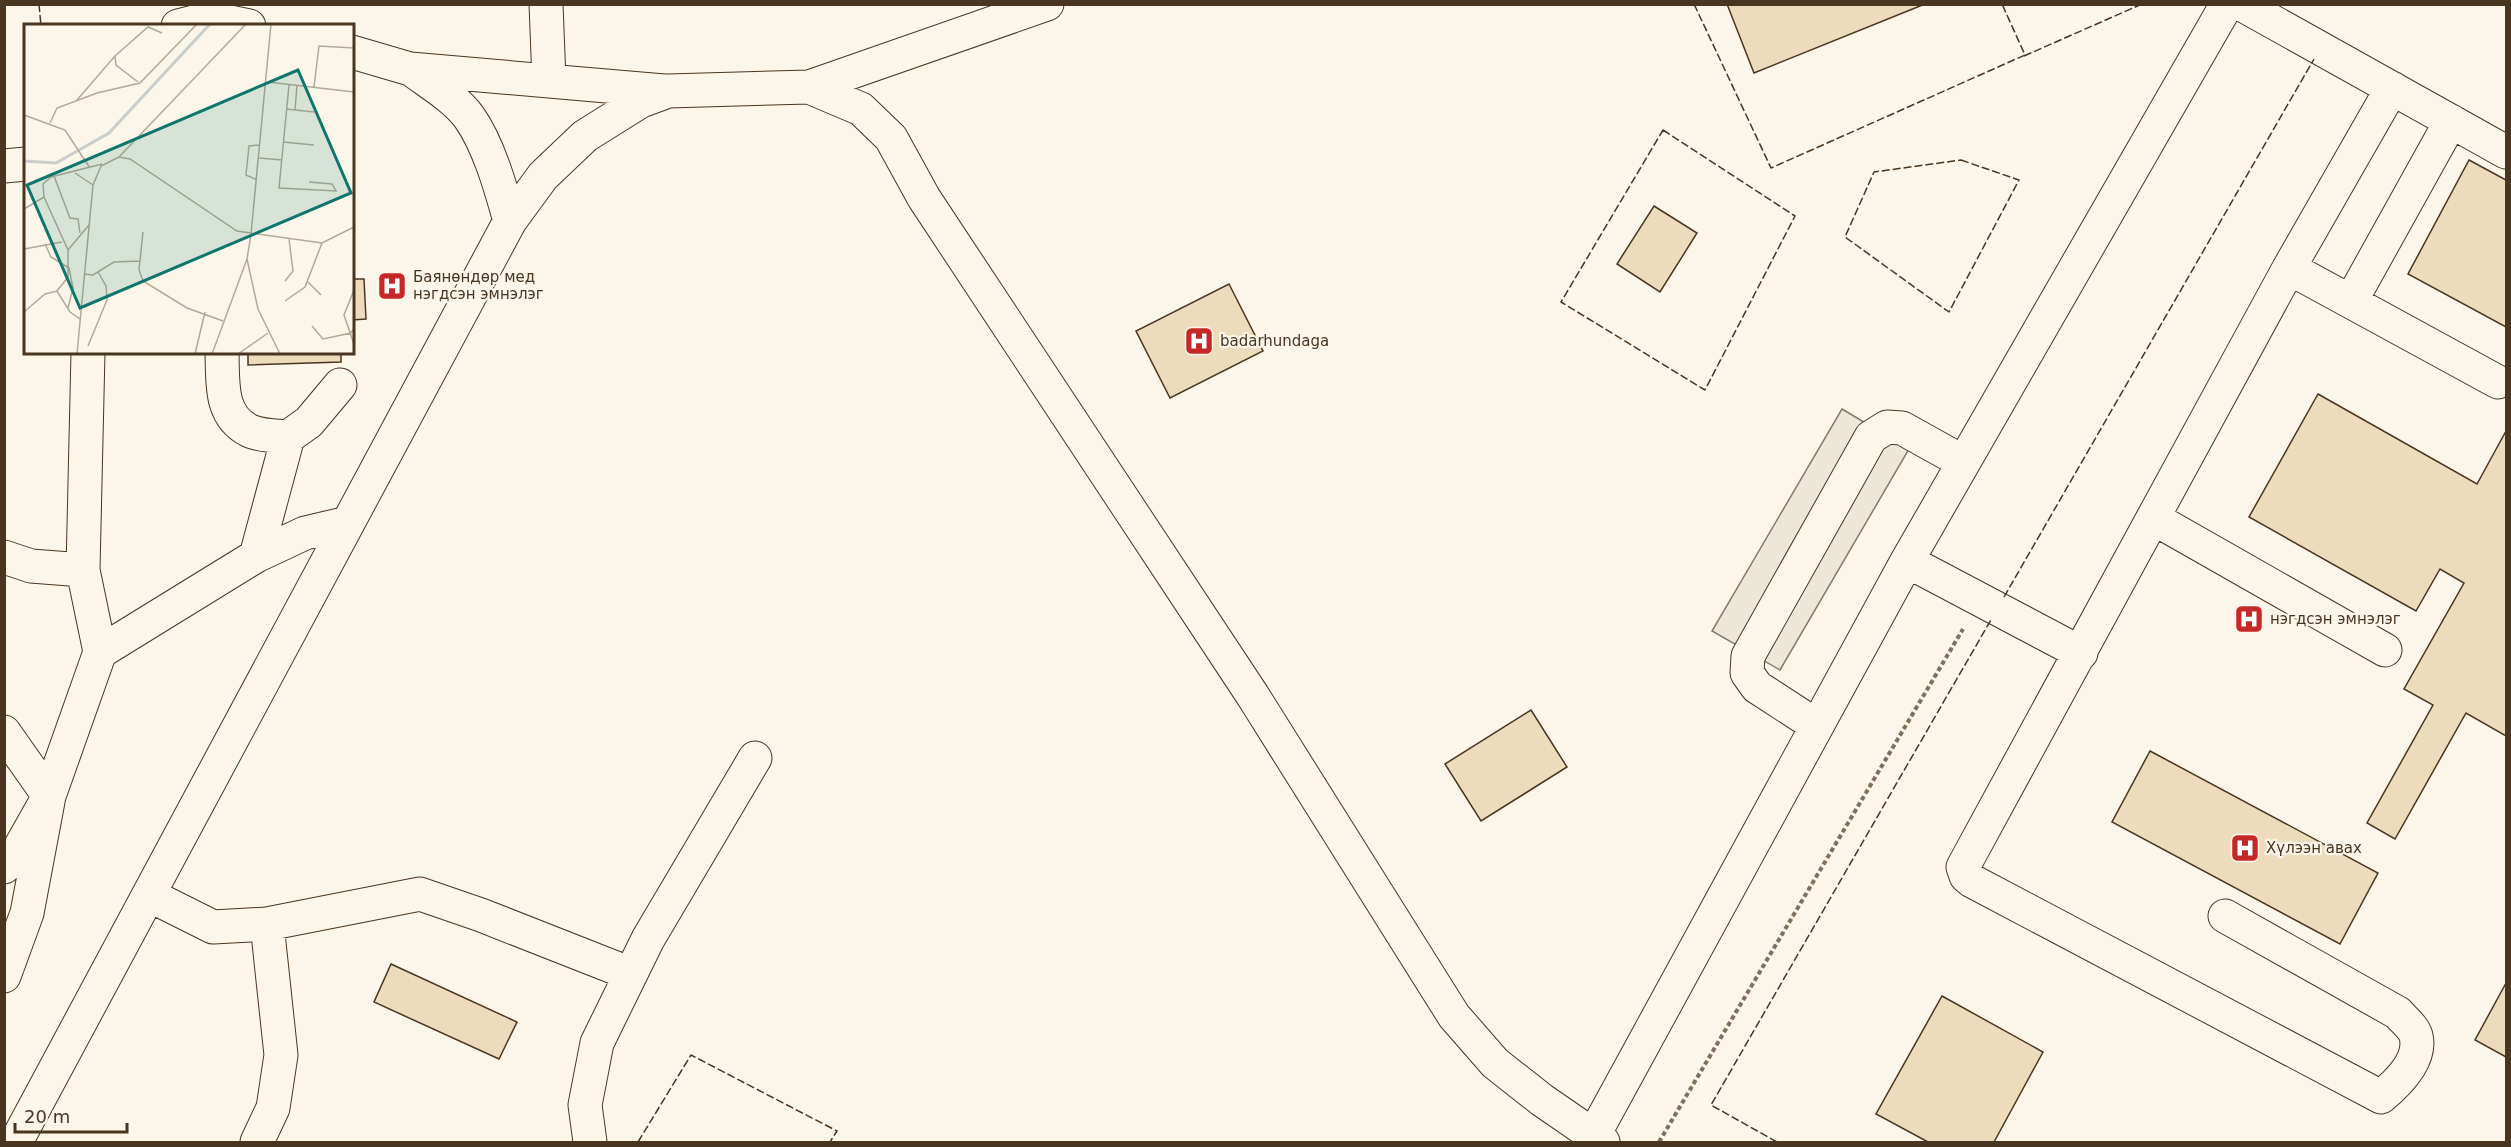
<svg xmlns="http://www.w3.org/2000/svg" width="2511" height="1147" viewBox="0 0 2511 1147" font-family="'DejaVu Sans',sans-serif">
<rect width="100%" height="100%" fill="#fbf6e9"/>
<path fill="#ede7d9" stroke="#887966" stroke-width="1.5" d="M1842 409 1909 449 1780 670 1712 631Z"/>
<path fill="#ecdcbc" stroke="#4a3520" stroke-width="1.5" d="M1727 4H1925L1754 73Z
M2469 160 2506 180V327L2408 274Z
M1654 206 1697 233 1660 292 1617 264Z
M352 279H364L366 319 352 320Z
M1229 284 1263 351 1170 398 1136 331Z
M248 352H341V362L248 365Z
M2318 394 2477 484 2506 431V736L2466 713 2395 839 2367 823 2433 705 2404 689 2464 583 2440 569 2416 611 2249 517Z
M1531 710 1567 767 1481 821 1445 764Z
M2150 751 2378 873 2340 944 2112 822Z
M391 964 517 1022 499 1059 374 1002Z
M2506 983V1057L2475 1040Z
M1942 996 2043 1052 1994 1142H1928L1876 1114Z"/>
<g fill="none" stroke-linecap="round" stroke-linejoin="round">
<g stroke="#4a3520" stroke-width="35">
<path id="minor" d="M546 4 549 81
M2241 4 2506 152
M178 26 210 18 249 26
M352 52 410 69 664 91
M412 70C431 84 455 98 469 117 489 145 501 189 510 221
M809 87 1047 4
M4 166 26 164
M2289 268 2498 382
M2351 301 2451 121
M222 352C223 382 219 416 250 431 261 436 276 436 288 437L256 556
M288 437 309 422 340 385
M2153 518 2385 650
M4 557 31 566 83 570
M1907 561 2081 653
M100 652 256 556 305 533 348 523
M1817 726 1757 687 1747 673 1748 656 1871 437 1887 427 1902 428 1963 462
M4 732 49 796 27 913 4 976
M4 867 14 858 49 796 100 652 83 570 88 352
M149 895 213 927 267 924 420 894 481 915 631 974
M2225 916 2398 1013C2404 1020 2414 1028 2416 1036 2422 1060 2398 1083 2381 1097L1972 881 1966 876 1963 867 2289 268 2392 88
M16 1142 510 221 543 176 585 136 641 101 668 91 809 87 861 109 891 138 924 198 1253 696 1454 1016 1495 1063 1542 1100 1603 1142
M257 1142 273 1108 281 1055 267 924
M590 1142 585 1105 597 1043 648 939 755 758
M1590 1142 1907 561 2227 4"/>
</g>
<path stroke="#7f6f5c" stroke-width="4" stroke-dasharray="4.5 3" stroke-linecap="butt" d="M1659 1142 1963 629"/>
<use href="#minor" stroke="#fbf6e9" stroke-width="33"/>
<path stroke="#4a3520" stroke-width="1.5" stroke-dasharray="8 3" stroke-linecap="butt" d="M39 4 41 26
M1694 4 1771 168 2025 55 2002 4
M2024 56 2142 4
M1663 130 1795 216 1705 390 1561 302Z
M1961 160 2019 180 1949 312 1845 237 1874 172Z
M2004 597 2314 59
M638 1142 691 1055 837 1131 830 1142
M1777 1142 1711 1105 1992 618"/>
</g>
<defs>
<g id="hospital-square" transform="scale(1.5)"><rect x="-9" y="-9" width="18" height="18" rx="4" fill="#c62828" stroke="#fbf6e9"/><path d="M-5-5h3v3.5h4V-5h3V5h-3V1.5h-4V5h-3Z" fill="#fff"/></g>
</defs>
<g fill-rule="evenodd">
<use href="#hospital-square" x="392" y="286"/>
<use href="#hospital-square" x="1199" y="341"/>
<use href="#hospital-square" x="2249" y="619"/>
<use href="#hospital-square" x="2245" y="848"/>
</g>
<g text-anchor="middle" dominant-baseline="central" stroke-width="4.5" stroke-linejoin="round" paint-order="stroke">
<g font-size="15" fill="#4a3520" stroke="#fbf6e9" text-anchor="start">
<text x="413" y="277">Баянөндөр мед<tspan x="413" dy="17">нэгдсэн эмнэлэг</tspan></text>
<text x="1220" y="341">badarhundaga</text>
<text x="2270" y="619">нэгдсэн эмнэлэг</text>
<text x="2266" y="848">Хүлээн авах</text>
</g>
</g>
<g transform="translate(24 24)">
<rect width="330" height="330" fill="#fbf6e9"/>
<path fill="none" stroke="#c9cecd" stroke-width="3" d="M0 137 32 139 85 109 186 0"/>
<path fill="none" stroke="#b4a999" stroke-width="1.5" d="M91 32 92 41 114 58M244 58 330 68M265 61 255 164 312 167 308 160 285 158M290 63 295 22 330 24M53 76 91 32 124 3 138 9M262 85 290 88M271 86 273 61M0 91 41 106 66 144M26 99 33 84 73 69 116 59 173 0M259 118 290 121M95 133 222 0M235 134 258 136M51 149 69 161M30 152 46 194 54 195 56 209M233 156 222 151 225 122 236 121M0 185 20 173M119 208 115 246 119 257 163 284 199 297M21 220 27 233 45 244 49 264 44 284M0 225 38 218M44 226 65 201M223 235 234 285 256 330M60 250 69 251 90 238 116 237M261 257 269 247 265 215M284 258 297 271M330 266 320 291 330 320M33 267 44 253V226L20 173 19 160 27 153 78 140M261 277 281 263 298 219M0 288 21 270 33 267 46 288 56 295M288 302 299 315 327 309 330 304M64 322 83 276 82 262 74 248M53 330 69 161 77 142 95 133 106 135 213 207 298 219 330 203M171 330 181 288M188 330 223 235 227 210 247 0M214 330 244 309"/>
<path fill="#0f766e" fill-opacity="0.15" stroke="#0f766e" stroke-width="3" d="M274 46 327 169 56 284 3 161Z"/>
<rect width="330" height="330" fill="none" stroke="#4a3520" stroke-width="3"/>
</g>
<rect width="2511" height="1147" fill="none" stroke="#4a3520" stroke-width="12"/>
<path d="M15 1123v9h112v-9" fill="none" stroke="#4a3520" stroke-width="3"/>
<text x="24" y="1123" font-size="18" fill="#4a3520" stroke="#fbf6e9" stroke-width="4.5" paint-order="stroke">20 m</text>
</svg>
